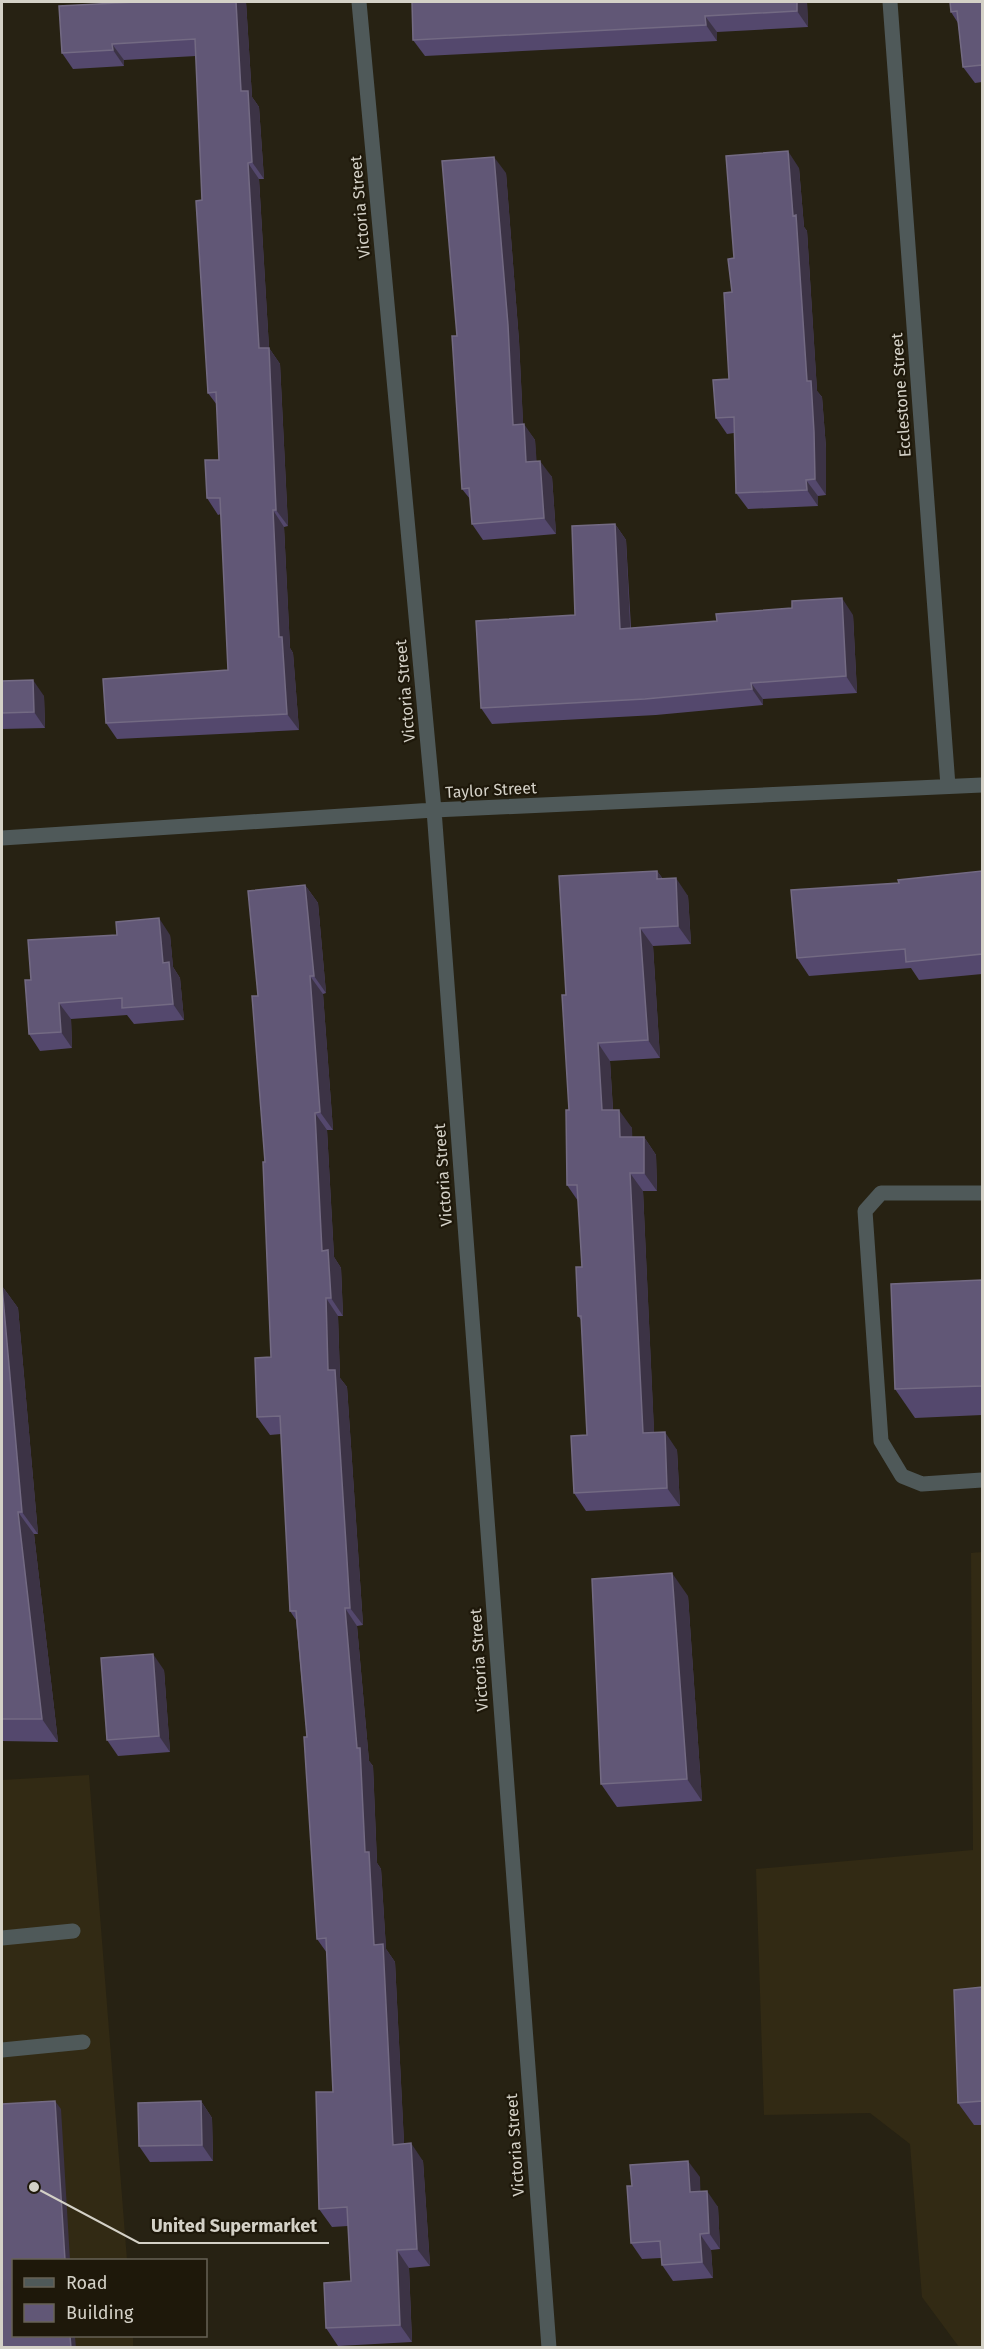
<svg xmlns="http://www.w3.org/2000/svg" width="984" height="2349" viewBox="0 0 984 2349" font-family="'Fira Sans',sans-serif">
<rect width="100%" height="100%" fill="#272213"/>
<path fill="#322a14" d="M982 1552V2347H959L922 2297 910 2144 870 2113 764 2115 756 1869 973 1850 971 1553Z
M89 1775 127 2260H14V2336H133V2347L2 2348V1780Z"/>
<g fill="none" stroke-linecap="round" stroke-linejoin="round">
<path stroke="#4f5959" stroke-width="15" d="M359 2 434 810 549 2348
M890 2 948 786
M2 838 434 810 982 785
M982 1193H881L865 1211 881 1441 902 1476 922 1484 982 1480
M2 1938 73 1931
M2 2050 83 2042"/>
</g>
<path fill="#54486d" d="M136 2H246L252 97 259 107 264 179H259L269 348 280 364 288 526 284 527 290 648 293 653 299 730 117 739 106 723 228 670 221 514 218 515 207 498 219 460 217 405 208 393 202 200 196 56 124 60V66L73 69 62 53Z
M807 2 808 27 717 32V41L425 56 413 40Z
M982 2V82L975 83 963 67 958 23 951 12Z
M799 168 804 227 807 231 817 391 822 397 826 448V495L818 496V506L748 509 736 493 734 433 727 434 716 418 729 379 732 292 734 258Z
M506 173 519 341 523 424 535 440 536 461 552 477 556 534 483 540 472 524 470 499 462 489 457 336Z
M615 524 626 540 631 628 853 615 857 693 763 699V705L656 715 492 724 481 708 575 615Z
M2 681 44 696 45 728 2 729Z
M657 871 663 879 688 896 691 944 653 946 660 1058 610 1061 613 1110 632 1128V1137H644L656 1155 657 1191H643L654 1433 677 1450 680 1506 586 1511 574 1493 587 1435 582 1321 578 1316 582 1267 578 1201 567 1185 569 1110 566 995Z
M982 871V974L919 980 911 968 809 976 797 958 899 883Z
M305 885 318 903 326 993 323 994 333 1130H327L334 1257 341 1268 343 1316H338L340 1378 347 1387 363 1625 357 1626 369 1761 373 1766 377 1863 381 1869 386 1949 395 1962 404 2144 423 2161 430 2266 409 2268 412 2342 338 2346 326 2328 351 2281 348 2226 332 2227 319 2209 333 2092 327 1953 317 1939 307 1737 296 1620 290 1611 281 1434 270 1435 257 1417 271 1357 265 1162 258 996Z
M170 935 173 967 180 978 184 1020 134 1024 127 1015 71 1019 72 1048 40 1051 29 1034 31 980Z
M982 1280V1415L915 1418 895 1389Z
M2 1286 18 1308 38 1534H34L58 1742 2 1741Z
M688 1596 702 1801 617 1807 601 1784Z
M164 1670 170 1752 118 1756 107 1740Z
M982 1987V2125H974L958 2103Z
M201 2101 212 2118 213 2161 150 2162 139 2146Z
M700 2177V2191L718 2207 720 2249 711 2250 713 2278 673 2281 662 2265 661 2258 642 2259 631 2243 632 2186Z"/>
<path fill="#3c3345" d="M236 2H246L252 97 259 107 264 179 252 162 241 91Z
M797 2H807L808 27 797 11Z
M705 16 717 32V41L706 25Z
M112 44 124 60V66L113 50Z
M788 151 799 168 804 227 807 231 817 391 822 397 826 448V495L815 479Z
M494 157 506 173 519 341 524 441 513 425Z
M248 163 259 179 269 348 280 364 288 526 276 510 259 348Z
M524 424 535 440 538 478 526 462Z
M540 461 552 477 556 534 544 518Z
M806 480 818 496V506L807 490Z
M273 510 284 527 290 648 293 653 299 730 287 714 279 637Z
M615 524 626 540 631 645 620 629Z
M842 598 853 615 857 693 846 676Z
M33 680 44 696 45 728 34 712Z
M751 683 763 699V705L752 689Z
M657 871 670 889 657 879Z
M676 878 688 896 691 944 678 926Z
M305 885 318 903 326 993 314 976Z
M159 918 170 935 173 967 180 978 184 1020 173 1004 163 963Z
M640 928 653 946 660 1058 648 1040Z
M310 976 323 994 333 1130 320 1112Z
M59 1003 71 1019 72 1048 61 1032Z
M598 1043 610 1061 614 1128 602 1110Z
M619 1110 632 1128 633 1155 620 1137Z
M315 1113 327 1130 334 1257 341 1268 343 1316 331 1298 322 1251Z
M644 1137 656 1155 657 1191 644 1173Z
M630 1173 643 1191 655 1451 643 1433Z
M2 1286 18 1308 38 1534 22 1512Z
M326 1298 338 1316 340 1378 347 1387 363 1625 350 1608 328 1370Z
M665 1432 677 1450 680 1506 667 1488Z
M18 1512 34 1534 58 1742 42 1719Z
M672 1573 688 1596 702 1801 687 1779Z
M345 1608 357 1626 369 1761 373 1766 377 1863 381 1869 386 1949 395 1962 405 2162 393 2145 374 1945 365 1852 357 1748Z
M153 1654 164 1670 170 1752 159 1736Z
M55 2101 61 2109 70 2260H65Z
M201 2101 212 2118 213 2161 202 2145Z
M411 2143 423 2161 430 2266 417 2249Z
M688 2161 700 2177 701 2208 690 2192Z
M707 2191 718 2207 720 2249 709 2233Z
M700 2234 711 2250 713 2278 702 2262Z
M397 2250 409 2268 412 2342 400 2325Z
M70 2336H75L76 2348H71Z"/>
<path fill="#615776" stroke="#736a83" stroke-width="1.5" d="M136 2H236L241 91H248L252 162 248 163 259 348H269L276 510H273L279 637H282L287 714 106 723 103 679 228 670 220 498H207L205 460H219L216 392 208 393 196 201 202 200 195 39 112 44 113 50 62 53 59 6Z
M412 2H797V11L705 16 706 25 413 40Z
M950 2H982V65L963 67 957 11 951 12Z
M788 151 793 216 796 215 807 381H811L814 432 815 479 806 480 807 490 736 493 734 417 716 418 713 380 729 379 724 293 732 292 728 259 734 258 726 156Z
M494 157 508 325 513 425 524 424 526 462 540 461 544 518 472 524 469 488 462 489 452 336H457L442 161Z
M615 524 620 629 717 621 716 614 792 608V601L842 598 846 676 751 683 752 689 645 699 481 708 476 621 575 615 572 526Z
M33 680 34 712 2 713V681Z
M657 871V879L676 878 678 926 640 928 648 1040 598 1043 602 1110H619L620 1137H644V1173H630L643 1433 665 1432 667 1488 574 1493 571 1436 587 1435 581 1316H578L576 1267H582L577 1185H567L566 1110H569L562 995H566L559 876Z
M982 871V954L906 962 905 949 797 958 791 890 899 883 898 880Z
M305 885 314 976H310L320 1112 315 1113 322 1251 328 1250 331 1298H326L328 1370H335L350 1608H345L357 1748H360L365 1852H369L374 1945 383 1944 393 2145 411 2143 417 2249 397 2250 400 2325 326 2328 324 2283 351 2281 347 2207 319 2209 316 2092H333L326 1938 317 1939 304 1737H307L296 1611H290L280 1416 257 1417 255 1358 271 1357 263 1162H265L252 996H258L248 891Z
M159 918 163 963 169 962 173 1004 122 1008V998L59 1003 61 1032 29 1034 25 980H31L28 940 117 935 116 922Z
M982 1280V1386L895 1389 891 1284Z
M2 1286 22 1512H18L42 1719H2Z
M672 1573 687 1779 601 1784 592 1579Z
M153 1654 159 1736 107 1740 101 1658Z
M982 1987V2101L958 2103 954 1990Z
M55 2101 65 2260H14V2336H70L71 2348H2V2104Z
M201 2101 202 2145 139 2146 138 2103Z
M688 2161 690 2192 707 2191 709 2233 700 2234 702 2262 662 2265 660 2241 631 2243 627 2186H632L630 2165Z"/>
<g text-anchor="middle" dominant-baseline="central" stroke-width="4.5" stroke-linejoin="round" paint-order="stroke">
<g font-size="16" fill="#d4d1c7" stroke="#1e180a">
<text transform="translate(360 207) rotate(-95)">Victoria Street</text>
<text transform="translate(901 395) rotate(-94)">Ecclestone Street</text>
<text transform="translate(405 691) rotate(-95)">Victoria Street</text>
<text transform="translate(491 790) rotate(-3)">Taylor Street</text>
<text transform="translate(443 1175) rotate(-94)">Victoria Street</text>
<text transform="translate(479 1660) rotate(-94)">Victoria Street</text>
<text transform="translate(515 2145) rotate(-94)">Victoria Street</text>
</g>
</g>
<path fill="none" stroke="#d4d1c7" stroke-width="2" d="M34 2187L139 2243H329"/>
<circle fill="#d4d1c7" stroke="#1e180a" stroke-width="2" cx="34" cy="2187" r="6"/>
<g font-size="18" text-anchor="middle" font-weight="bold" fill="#d4d1c7" stroke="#1e180a" stroke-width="4.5" stroke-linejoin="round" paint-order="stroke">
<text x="234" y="2232">United Supermarket</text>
</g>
<rect width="984" height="2349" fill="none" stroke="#d4d1c7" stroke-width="6"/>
<rect x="12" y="2259" width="195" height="78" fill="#1e180a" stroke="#676256" stroke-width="1.5"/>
<rect x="24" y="2278" width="30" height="9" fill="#4f5959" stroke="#676256" stroke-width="1.5"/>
<text x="66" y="2289" font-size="18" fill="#d4d1c7">Road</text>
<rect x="24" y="2304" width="30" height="18" fill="#615776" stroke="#676256" stroke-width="1.5"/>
<text x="66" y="2319" font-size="18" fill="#d4d1c7">Building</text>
</svg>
